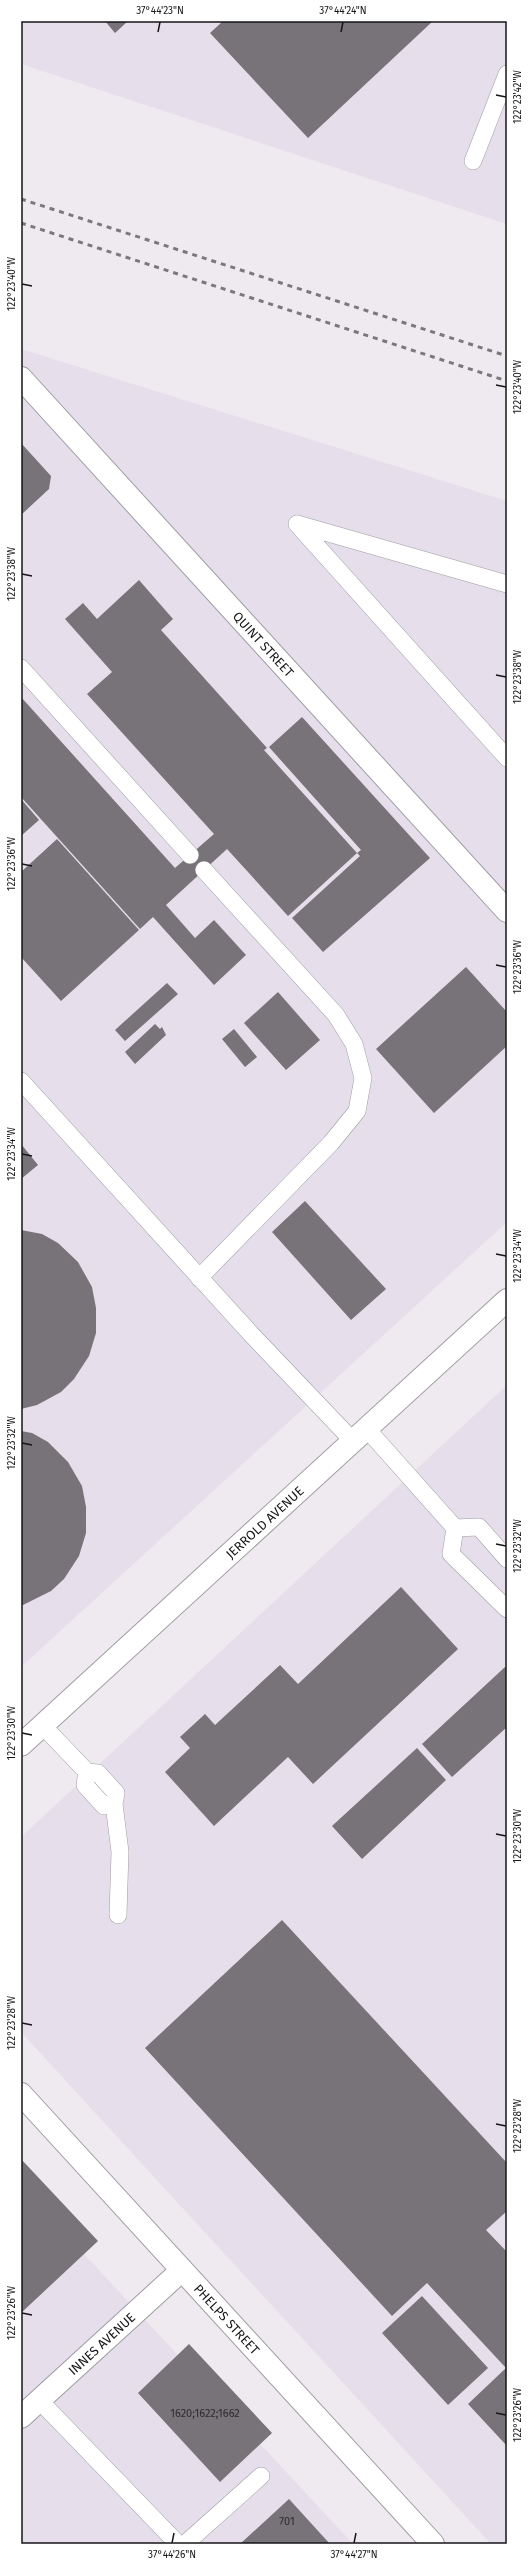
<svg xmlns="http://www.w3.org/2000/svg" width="528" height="2565" viewBox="0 0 528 2565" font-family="'Fira Sans',sans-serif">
<rect width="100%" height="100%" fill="#eeeaf0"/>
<path fill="#e6deeb" d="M21 21H507V224L21 64Z
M21 349 507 501V1222L21 1667Z
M507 1385V2544H491L21 2032V1837Z
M21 2186 353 2544H21Z"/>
<path fill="#777379" d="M105 21H128L115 33Z
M223 21H433L308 138 210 33Z
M21 443 51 476 49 489 21 515Z
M139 580 173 619 161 630 267 748 264 750 357 853 288 916 227 849 166 905 195 938 214 920 246 955 214 985 153 917 140 929 21 797V697L175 868 214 834 87 694 112 672 65 619 83 603 97 619Z
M302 717 430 858 323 952 292 918 360 856 357 853 361 850 269 747Z
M21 799 39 820 21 836Z
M57 839 139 930 61 1001 21 957V872Z
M466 967 507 1012V1046L434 1113 376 1049Z
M167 983 178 994 125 1041 115 1030Z
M278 992 320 1040 286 1070 244 1023Z
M155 1024 160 1029 162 1027 166 1035 135 1064 125 1052Z
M234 1029 257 1057 245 1067 222 1039Z
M21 1144 38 1165 21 1179Z
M305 1201 386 1289 351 1320 272 1232Z
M21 1230 42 1234 58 1243 78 1262 92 1287 96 1308V1333L89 1356 74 1379 61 1392 37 1405 21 1409Z
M21 1431 32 1433 48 1442 68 1462 82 1486 86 1507V1533L79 1556 64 1579 51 1591 21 1606Z
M401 1587 458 1649 313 1784 288 1757 214 1826 165 1772 190 1748 180 1737 205 1714 215 1725 280 1665 298 1684Z
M505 1667 507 1669V1727L452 1777 422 1744Z
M417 1748 446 1780 362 1859 332 1826Z
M282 1920 507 2163V2211L486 2230 507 2252V2446L468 2404 506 2368 427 2283 392 2316 145 2048Z
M21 2159 98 2241 21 2313Z
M422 2296 488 2368 448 2405 382 2333Z
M189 2344 272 2433 220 2482 138 2393Z
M289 2499 330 2544H240Z"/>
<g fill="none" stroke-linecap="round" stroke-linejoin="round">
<g stroke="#a09ca2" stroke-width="18">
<path id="service" d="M473 161 507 74
M297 524 507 758
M297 524 507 584
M21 668 190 855
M21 1081 251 1334 353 1441
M199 1278 331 1143 357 1111 363 1078 354 1044 336 1015 204 870
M366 1428 455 1528 451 1554 507 1609
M455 1528 479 1527 507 1559
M43 1726 87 1772 98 1773 116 1793 114 1804 120 1852 118 1915
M87 1772 85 1785 104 1806 114 1804
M39 2400 178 2544
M185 2544 261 2476"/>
</g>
<g stroke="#a09ca2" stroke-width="24">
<g id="minor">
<path id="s1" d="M21 378 507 911"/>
<path id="s2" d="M21 2094 433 2544"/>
<path id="s3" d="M21 2417 182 2270"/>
</g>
</g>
<g stroke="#a09ca2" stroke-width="24">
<g id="tertiary">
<path id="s4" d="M21 1745 507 1300"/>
</g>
</g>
<use href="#service" stroke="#fff" stroke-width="17"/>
<use href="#minor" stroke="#fff" stroke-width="22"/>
<use href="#tertiary" stroke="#fff" stroke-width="22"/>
<path stroke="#7b787c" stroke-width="3" stroke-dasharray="5 5" stroke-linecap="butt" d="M21 199 507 356
M21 223 507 381"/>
</g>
<path fill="none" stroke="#161517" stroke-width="1.5" d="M158 32 160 22M341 32 343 22M496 95 506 97M22 284 32 286M496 385 506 387M22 574 32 576M496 675 506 677M22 864 32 866M496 965 506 967M22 1154 32 1156M496 1254 506 1256M22 1443 32 1445M496 1544 506 1546M22 1733 32 1735M496 1834 506 1836M22 2023 32 2025M496 2124 506 2126M22 2313 32 2315M496 2413 506 2415M172 2543 174 2533M354 2543 356 2533"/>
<g text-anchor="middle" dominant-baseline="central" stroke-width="3.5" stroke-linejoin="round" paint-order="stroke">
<g font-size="11" fill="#2e2c30">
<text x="205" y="2413">1620;1622;1662</text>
<text x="287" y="2521">701</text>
</g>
<g font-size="13" fill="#161517" stroke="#fff">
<text stroke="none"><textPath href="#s1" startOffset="360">QUINT STREET</textPath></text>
<text stroke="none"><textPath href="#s4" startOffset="330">JERROLD AVENUE</textPath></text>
<text stroke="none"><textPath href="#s2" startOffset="305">PHELPS STREET</textPath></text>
<text stroke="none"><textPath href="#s3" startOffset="109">INNES AVENUE</textPath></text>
</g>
</g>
<rect width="528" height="2565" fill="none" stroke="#ffffff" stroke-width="44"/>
<rect x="22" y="22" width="484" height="2521" fill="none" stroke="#161517" stroke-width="1.5"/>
<g font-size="10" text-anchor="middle" fill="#161517">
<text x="160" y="14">37°44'23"N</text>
<text x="343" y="14">37°44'24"N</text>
<text transform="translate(517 97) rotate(-90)" y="4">122°23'42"W</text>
<text transform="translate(11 284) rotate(-90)" y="4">122°23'40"W</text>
<text transform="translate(517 387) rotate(-90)" y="4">122°23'40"W</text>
<text transform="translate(11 574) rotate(-90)" y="4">122°23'38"W</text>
<text transform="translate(517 677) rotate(-90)" y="4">122°23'38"W</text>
<text transform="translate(11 864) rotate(-90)" y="4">122°23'36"W</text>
<text transform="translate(517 967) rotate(-90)" y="4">122°23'36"W</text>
<text transform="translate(11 1154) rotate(-90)" y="4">122°23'34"W</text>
<text transform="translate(517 1256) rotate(-90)" y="4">122°23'34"W</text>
<text transform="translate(11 1443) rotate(-90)" y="4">122°23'32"W</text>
<text transform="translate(517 1546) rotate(-90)" y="4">122°23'32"W</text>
<text transform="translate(11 1733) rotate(-90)" y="4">122°23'30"W</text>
<text transform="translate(517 1836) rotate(-90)" y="4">122°23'30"W</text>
<text transform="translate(11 2023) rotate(-90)" y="4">122°23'28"W</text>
<text transform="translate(517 2126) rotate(-90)" y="4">122°23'28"W</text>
<text transform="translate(11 2313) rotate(-90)" y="4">122°23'26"W</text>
<text transform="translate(517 2415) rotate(-90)" y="4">122°23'26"W</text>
<text x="172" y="2558">37°44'26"N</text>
<text x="354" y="2558">37°44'27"N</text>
</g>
</svg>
